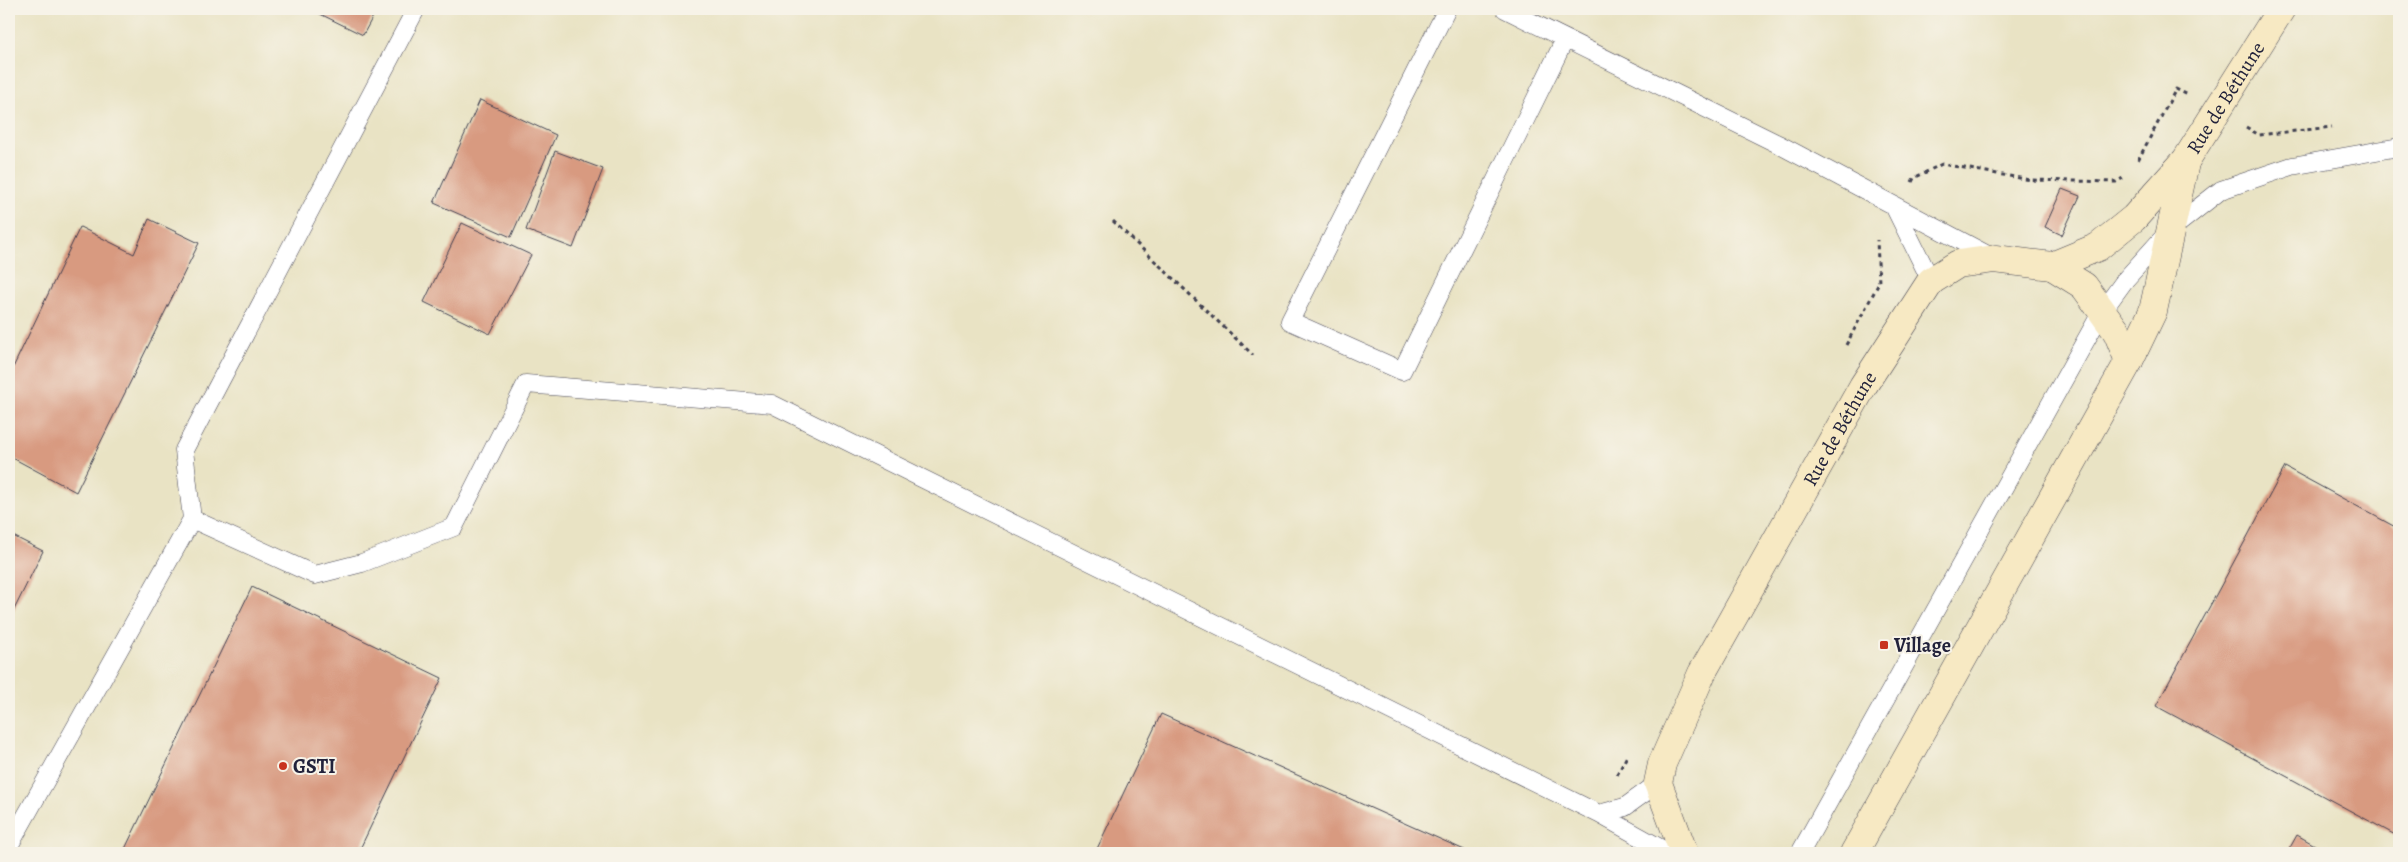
<svg xmlns="http://www.w3.org/2000/svg" width="2408" height="862" viewBox="0 0 2408 862" font-family="Alegreya,serif">
<rect width="100%" height="100%" fill="#f7f3e8"/>
<filter id="ink" filterUnits="userSpaceOnUse"><feTurbulence type="fractalNoise" baseFrequency=".02" numOctaves="2"/><feDisplacementMap in="SourceGraphic" scale="10" xChannelSelector="R" yChannelSelector="G"/><feConvolveMatrix kernelMatrix="1 2 1 2 8 2 1 2 1" color-interpolation-filters="sRGB"/></filter>
<filter id="wash" filterUnits="userSpaceOnUse"><feTurbulence type="fractalNoise" baseFrequency=".0096" numOctaves="4" result="noise"/><feDisplacementMap in="SourceGraphic" scale="20" xChannelSelector="R" yChannelSelector="G"/><feGaussianBlur stdDeviation="1.12" result="paint"/><feColorMatrix in="noise" values="0 0 0 0 0 0 0 0 0 0 0 0 0 0 0 0 0 1.4 0 .05"/><feComposite in="paint" operator="in"/></filter>
<g filter="url(#wash)">
<rect width="100%" height="100%" fill="#e9e3c4"/>
<g id="blocks">
<path fill="#d89a80" d="M310 9H377L363 35Z
M480 100 556 135 511 237 434 203Z
M555 151 603 169 573 248 526 230Z
M2062 189 2080 196 2062 235 2045 227Z
M149 219 199 243 76 492 9 456V376L80 227 134 254Z
M462 223 531 255 490 334 424 302Z
M2285 467 2399 529V837L2156 706Z
M9 534 43 551 9 620Z
M252 587 442 678 358 853H123Z
M1161 714 1471 853H1095Z
M2297 835 2329 853H2287Z"/>
</g>
</g>
<g filter="url(#ink)">
<use href="#blocks" fill-opacity="0" stroke="#403f50" stroke-width="1"/>
<g fill="none" stroke-linecap="round" stroke-linejoin="round">
<g stroke="#403f50" stroke-width="19">
<path id="lane" d="M416 9 184 450 192 519 315 575 362 563 454 527 526 384 772 404 1599 814 1669 853
M1447 9 1290 321 1402 371 1565 39
M1505 9 1778 144 1995 259
M1894 206 1931 281
M1599 814 1625 807 1658 783
M9 846 192 519
M1800 853 2101 313 2125 280 2169 231 2221 190 2292 166 2399 147"/>
</g>
<g stroke="#403f50" stroke-width="29">
<g id="secondary">
<path d="M2052 266 2084 286 2117 332 2129 361"/>
<path id="s1" d="M1684 853 1658 783 1662 764 1702 673 1729 625 1863 386 1931 281 1958 264 1995 259 2052 266 2098 247 2134 218 2186 160 2281 9"/>
<path d="M1854 853 2129 361 2153 311 2185 163"/>
</g>
</g>
<path stroke="#403f50" stroke-width="3" stroke-dasharray="4 4" stroke-linecap="butt" d="M2246 127 2259 135 2332 127
M2138 160 2176 89 2188 95
M1912 182 1914 178 1942 164 2031 180 2116 182 2123 178
M1113 221 1253 355
M1846 345 1879 283 1877 240
M1617 775 1628 754"/>
<use href="#lane" stroke="#fff" stroke-width="18"/>
<use href="#secondary" stroke="#f7e9c3" stroke-width="28"/>
</g>
</g>
<g fill="#c8321e" stroke="#f7f3e8" stroke-width="2">
<rect x="1879" y="640" width="10" height="10" rx="2.5"/>
<circle cx="283" cy="766" r="5"/>
</g>
<g text-anchor="middle" dominant-baseline="central" stroke-width="4" stroke-linejoin="round" paint-order="stroke">
<g font-size="20" fill="#22223b" stroke="#f7f3e8">
<text stroke="none"><textPath href="#s1" startOffset="1022">Rue de Béthune</textPath></text>
<text stroke="none"><textPath href="#s1" startOffset="474">Rue de Béthune</textPath></text>
</g>
<g font-size="20" font-weight="bold" fill="#22223b" stroke="#f7f3e8" text-anchor="start">
<text x="1894" y="645">Village</text>
<text x="293" y="766">GSTI</text>
</g>
</g>
<rect width="2408" height="862" fill="none" stroke="#f7f3e8" stroke-width="30"/>
</svg>
